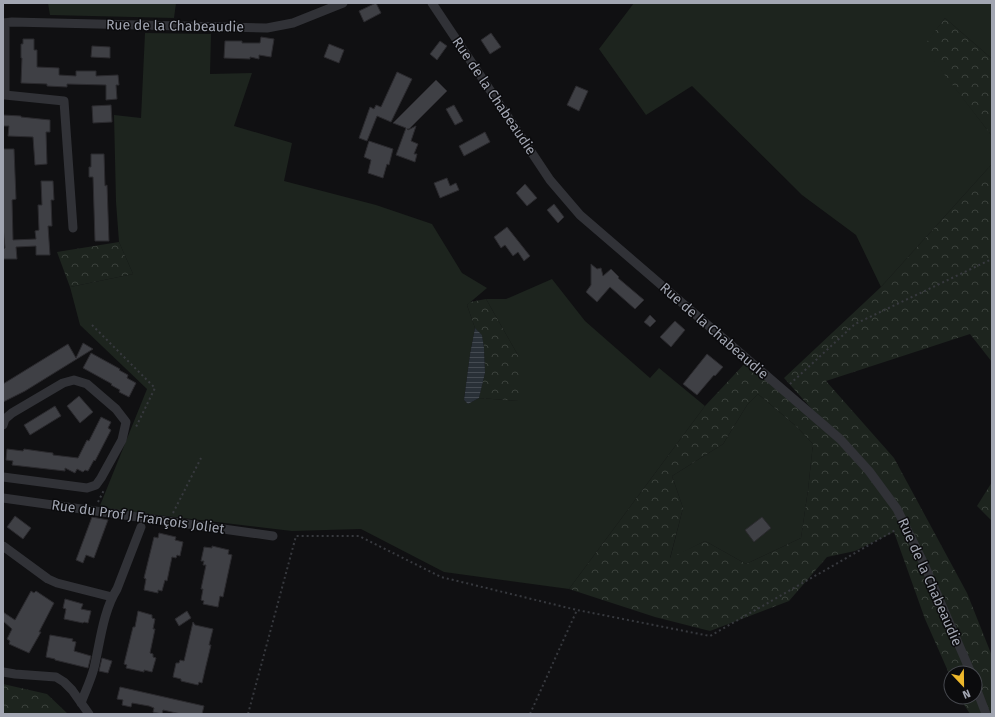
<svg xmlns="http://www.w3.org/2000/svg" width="995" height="717" viewBox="0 0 995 717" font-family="'Fira Sans',sans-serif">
<defs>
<pattern id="forest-crowns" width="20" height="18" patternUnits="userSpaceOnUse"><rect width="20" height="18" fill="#1d241e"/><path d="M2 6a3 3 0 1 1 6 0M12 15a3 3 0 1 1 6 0" fill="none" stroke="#3b413c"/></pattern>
<pattern id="water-rules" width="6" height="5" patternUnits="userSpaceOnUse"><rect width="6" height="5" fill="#293037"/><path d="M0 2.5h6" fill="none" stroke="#454b52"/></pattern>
</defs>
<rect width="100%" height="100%" fill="#101012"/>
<path fill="#1d241e" d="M48 3H176L174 18 50 15Z
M634 3H992V59L945 18 924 47 992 136V164L881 287 856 235 802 195 692 86 646 115 599 49Z
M145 33 211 34 210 74 252 73 234 126 292 143 284 181 376 205 432 224 462 273 487 288 467 305 475 328 470 354 464 400 468 404 479 398 519 401V357L486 299H506L552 279 585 321 650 378 659 368 705 406 569 589 444 572 361 529 292 531 99 508 147 389 80 325 70 287 133 274 119 242 116 202 114 115 141 118Z
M758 394 796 426 813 444 808 490 801 538 746 564 705 541 670 559 683 508 672 476 723 444 747 405Z"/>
<path fill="url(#forest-crowns)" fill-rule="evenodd" d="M945 18 992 59V136L923 47Z
M992 164V362L970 334 826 381 894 458 967 593 992 656V714H970L960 698V697H975V673H951V678L925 619 894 532 855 551 827 557 789 601 710 631 655 617 569 589 705 406 748 360 836 436 784 378 881 287ZM758 394 796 426 813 444 808 490 801 538 746 564 705 541 670 558 683 508 672 476 723 444 747 405Z
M119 242 133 274 70 287 57 252Z
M486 299 519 357V401L479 398 485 373 484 348 482 335 475 328 467 305 470 302Z
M992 482V521L977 506Z
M3 684 47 694 68 714H3Z"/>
<path fill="url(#water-rules)" d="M475 328 482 335 484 348 485 373 479 398 468 404 464 400 470 354Z"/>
<path fill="#3f4045" stroke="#2b2a2e" d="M376 3 381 13 364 22 359 11Z
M491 33 501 47 490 54 481 40Z
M261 37 274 39 271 57 259 55V59L250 57V59L224 58 225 41H242V43H260Z
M23 39H34V50H37V67L59 68V75L76 76V71H96V76L118 75 119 85H116L117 99 106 100V85L67 84V87L47 86V84L21 83 22 58H21V44H23Z
M440 41 447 46 437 60 430 54Z
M329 44 344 50 339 63 324 57Z
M92 46 110 47V58L91 57Z
M397 72 412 79 391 122 377 116 367 141 359 138 370 107 374 109 376 105 381 107Z
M436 80 447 91 409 129H407L408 130 416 126 411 141 418 144 414 154H417L415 162 396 155 406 128 393 123Z
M576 86 588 91 579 111 567 105Z
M111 105 112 122 93 123 92 106Z
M454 105 463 121 455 125 446 109Z
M3 115 21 116V117L50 120V132H46L47 164 35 165 33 137 8 136 9 126H3Z
M485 132 490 142 464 156 459 146Z
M369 141 393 149 389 165 387 164 383 178 368 173 371 160 364 157Z
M3 149H14L16 199 12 200 13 240 36 239 35 231 39 230 38 205H42L41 181H53L54 200H51L52 226H48L50 255H36V246L16 247 17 259H3V249L5 248 3 227Z
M91 154H104L105 186 107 185 109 241H95L93 177H89V167H91Z
M447 178 450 186 456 183 459 190 440 198 434 183Z
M525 184 537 198 527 206 516 193Z
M554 204 564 217 558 223 547 210Z
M507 227 530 256 524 261 518 252 513 256 505 245 501 248 494 237Z
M591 264 597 269 601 268 603 276 611 269 619 277 618 278 644 300 635 309 610 287 597 302 586 292 591 285Z
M650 315 656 321 650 327 644 322Z
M675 321 685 330 671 347 660 337Z
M83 343 93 349 25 391 3 402V384L68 344 76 358Z
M91 353 120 369 119 370 128 375 127 378 136 383 129 397 119 392 120 390 111 385 112 384 83 368Z
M707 354 723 367 715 376 714 375 697 395 683 384Z
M79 396 93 412 80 423 67 406Z
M55 406 61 416 30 435 24 425Z
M101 417 111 422 108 428 111 430 95 461 94 460 88 471 85 470 83 472 77 469 75 473 65 468V471L12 465 13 461 6 460 7 449 23 451 24 449 45 452 53 453V455L78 458 87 440 89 441Z
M15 516 31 528 23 539 7 527Z
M92 517 108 520 94 558 86 555 83 563 76 560Z
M762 517 771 528 754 542 745 530Z
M159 533 176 537 175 540 183 542 180 556 177 555 176 558 172 557 167 581 165 580 162 591 158 590V593L144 590 146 579 144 578 154 537 158 538Z
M212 546 229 550 228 554 232 555 223 597 220 596 218 607 203 604 204 601 201 600 203 589H201L206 565H203L204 561H201L204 547 212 548Z
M31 591 34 593 36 591 54 603 39 632H41L29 653 9 644 10 641 7 639 12 629 3 621V612L15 620Z
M65 599 83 604 81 609 91 611 88 623 84 622 83 623 64 619 66 609 63 608Z
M138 611 152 615V618L155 619 153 629H155L150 653 153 654V657L156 658 152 672 144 670V672L126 668 127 665 124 664 133 627H135Z
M187 611 191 618 179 626 175 619Z
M193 622 195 625 213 629 209 645H211L205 670 202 683 199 682 198 685 181 681V679L173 677 176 663H179L180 660 184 661Z
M50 635 73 639 72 641 76 642 74 651 91 656 88 668 55 660V659L46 657Z
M102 658 112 661 108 673 99 671Z
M120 687 204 706 202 714H181L163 710 162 714 153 712 154 708 149 706 132 703 131 707 122 705 123 700 117 699Z"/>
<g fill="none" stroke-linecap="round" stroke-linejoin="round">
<path stroke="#37393e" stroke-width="2" stroke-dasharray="2 3" stroke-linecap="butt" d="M92 325 155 388 135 429
M790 384 855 324 992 259
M98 502 104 490
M173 513 201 458
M248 714 296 536H359L441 577 577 610
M530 714 577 610 710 636 897 529"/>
<path stroke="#313237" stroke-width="9" d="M432 3 550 180 580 215 840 439 869 471 897 509 924 564 971 673
M3 23 12 22 267 28 293 23 343 3
M5 23V95L64 101 73 228
M3 425 5 419 12 413 63 383 74 380 87 384 116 409 126 422 122 440 101 478 96 485 87 488 3 477
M3 498 273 536
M3 546 48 579 57 583 112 597
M3 672 15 674 56 677 64 682 72 690 89 714
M975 685 986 714
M81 703C85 692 91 680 94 668 100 643 103 611 117 589L141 527"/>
</g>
<g text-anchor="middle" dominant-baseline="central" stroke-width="3" stroke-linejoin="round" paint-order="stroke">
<g font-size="14" fill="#a2a6b2" stroke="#0b0b0d">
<text transform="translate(175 26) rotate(1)">Rue de la Chabeaudie</text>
<text transform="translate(494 96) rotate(56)">Rue de la Chabeaudie</text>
<text transform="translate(714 331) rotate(41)">Rue de la Chabeaudie</text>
<text transform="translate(138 517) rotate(8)">Rue du Prof J François Joliet</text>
<text transform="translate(930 582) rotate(66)">Rue de la Chabeaudie</text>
</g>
</g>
<rect width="995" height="717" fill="none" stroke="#a2a6b2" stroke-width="8"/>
<g transform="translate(963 685) rotate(158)"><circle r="19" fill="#0b0b0d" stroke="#47494f"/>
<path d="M0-3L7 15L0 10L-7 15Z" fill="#eeb82c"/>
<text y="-6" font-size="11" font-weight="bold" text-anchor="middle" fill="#a2a6b2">N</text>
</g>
</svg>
